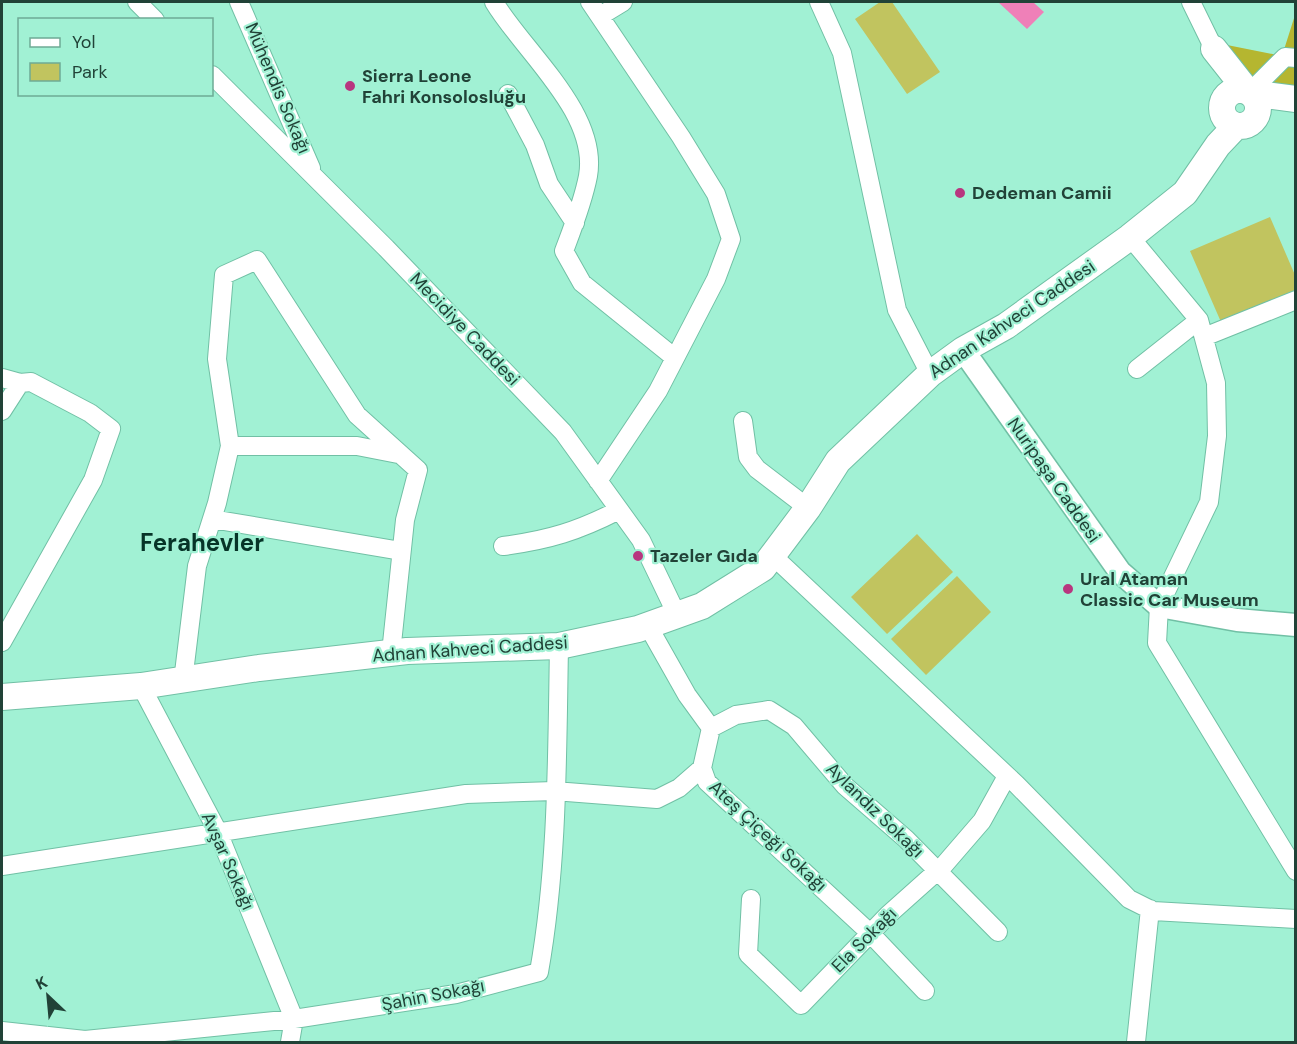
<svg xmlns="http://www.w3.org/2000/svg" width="1297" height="1044" viewBox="0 0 1297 1044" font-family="'DM Sans',sans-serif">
<rect width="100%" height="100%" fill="#a1f1d4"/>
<path fill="#c1c45f" d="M880 2H892L940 72 907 94 855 19Z
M1270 217 1295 275V290L1221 322 1190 251Z
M917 534 953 572 887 634 851 597Z
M957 576 991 612 926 675 891 639Z"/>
<path fill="#b5b630" d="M1295 15V87C1256 90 1242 82 1227 45L1282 56Z"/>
<path fill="#ef80b8" d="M998 2H1033L1044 12 1027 29Z"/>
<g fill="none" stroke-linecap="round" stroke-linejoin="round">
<g stroke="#71c0a5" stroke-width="20">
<path id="minor" d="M137 2 155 20
M239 2 311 168
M494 2C524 52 599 113 588 176 583 202 573 227 564 251L582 283 675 358
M590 2 681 137 716 194 731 239 716 279 658 391 598 481
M819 2 842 53 897 310 930 374
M1191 2 1214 49
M600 16 623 2
M212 75 386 248 563 432 641 540 677 615
M1249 93 1285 57 1296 58
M508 94 535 145 549 184 575 223
M1130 237 1199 320 1216 383 1217 436 1209 502 1159 606 1157 643 1296 871
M1204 337 1296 300
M1137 369 1199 320
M2 378 20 383
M2 411 20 383 31 382 90 413 111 429 93 480 2 642
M743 421 748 457 757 469 808 508
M230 446H357L398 454
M212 519 401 551
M503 546C549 540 578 531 619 510
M773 556 1016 784 1129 899 1153 911 1296 919
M648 626 687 695 711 728 702 768 707 782 870 933 925 991
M183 681 197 566 217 503 230 446 217 359 224 275 257 260 357 415 418 470 405 520 391 653
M141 686 218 832 294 1019 290 1042
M711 728 736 715 769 710 794 726 845 786 906 839 998 932
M2 866 466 794 554 791 657 799 679 788 702 768
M751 899 748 954 801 1005 888 915 944 865 982 821 1007 776
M2 1031 85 1040 294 1019 456 994 539 972C558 865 557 754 559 646
M1136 1042 1150 909"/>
</g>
<g stroke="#71c0a5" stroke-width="25">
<path id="tertiary" d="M963 350 1120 572 1159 606 1237 620 1296 625"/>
</g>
<g stroke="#71c0a5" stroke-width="28">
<path id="secondary" d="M1214 49 1248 92
M1222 108a18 18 0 1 1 36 0a18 18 0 1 1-36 0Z
M1250 93 1296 99
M2 697 141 686 259 668 407 651 559 646 638 629 702 606 763 568 808 508 838 461 930 374 963 350 1006 326 1130 237 1185 193 1218 145 1236 126"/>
</g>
<use href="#minor" stroke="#fff" stroke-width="18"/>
<use href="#tertiary" stroke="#fff" stroke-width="22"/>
<use href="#secondary" stroke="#fff" stroke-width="26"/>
</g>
<g fill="#b8367f" stroke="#a1f1d4" stroke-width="2">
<circle cx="350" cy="86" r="6"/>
<circle cx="960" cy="193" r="6"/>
<circle cx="638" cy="556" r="6"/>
<circle cx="1068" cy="589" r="6"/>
</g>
<g text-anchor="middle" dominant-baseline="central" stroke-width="4.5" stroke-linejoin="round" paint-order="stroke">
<g font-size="18" font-weight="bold" fill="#214237" stroke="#a1f1d4" text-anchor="start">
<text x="362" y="76">Sierra Leone<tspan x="362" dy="21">Fahri Konsolosluğu</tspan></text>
<text x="972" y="193">Dedeman Camii</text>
<text x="650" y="556">Tazeler Gıda</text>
<text x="1080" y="579">Ural Ataman<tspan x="1080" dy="21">Classic Car Museum</tspan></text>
</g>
<g font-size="18" fill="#214237" stroke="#a1f1d4">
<text transform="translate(278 88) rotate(67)">Mühendis Sokağı</text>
<text transform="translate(1012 319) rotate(-34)">Adnan Kahveci Caddesi</text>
<text transform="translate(465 329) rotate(46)">Mecidiye Caddesi</text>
<text transform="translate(1054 480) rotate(55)">Nuripaşa Caddesi</text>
<text transform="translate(470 649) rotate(-4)">Adnan Kahveci Caddesi</text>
<text transform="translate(875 810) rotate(44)">Aylandız Sokağı</text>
<text transform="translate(768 836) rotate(43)">Ateş Çiçeği Sokağı</text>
<text transform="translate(228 861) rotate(66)">Avşar Sokağı</text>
<text transform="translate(864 940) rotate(-45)">Ela Sokağı</text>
<text transform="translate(433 995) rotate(-11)">Şahin Sokağı</text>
</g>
<g font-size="24" font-weight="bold" fill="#073428" stroke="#a1f1d4">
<text x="202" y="542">Ferahevler</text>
</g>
</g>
<rect width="1297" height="1044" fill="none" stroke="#214237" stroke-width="6"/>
<rect x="18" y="18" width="195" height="78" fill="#a1f1d4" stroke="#6eab95" stroke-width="1.5"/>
<rect x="30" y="38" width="30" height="9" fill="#ffffff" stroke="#6eab95" stroke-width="1.5"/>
<text x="72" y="48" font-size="18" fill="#214237">Yol</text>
<rect x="30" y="63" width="30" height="18" fill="#c1c45f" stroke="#6eab95" stroke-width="1.5"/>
<text x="72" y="78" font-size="18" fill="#214237">Park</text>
<g transform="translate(48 996) rotate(334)" stroke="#a1f1d4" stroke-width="4.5" paint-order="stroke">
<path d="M0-4.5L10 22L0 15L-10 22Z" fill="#214237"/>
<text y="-9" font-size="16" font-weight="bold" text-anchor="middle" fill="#214237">K</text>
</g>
</svg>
